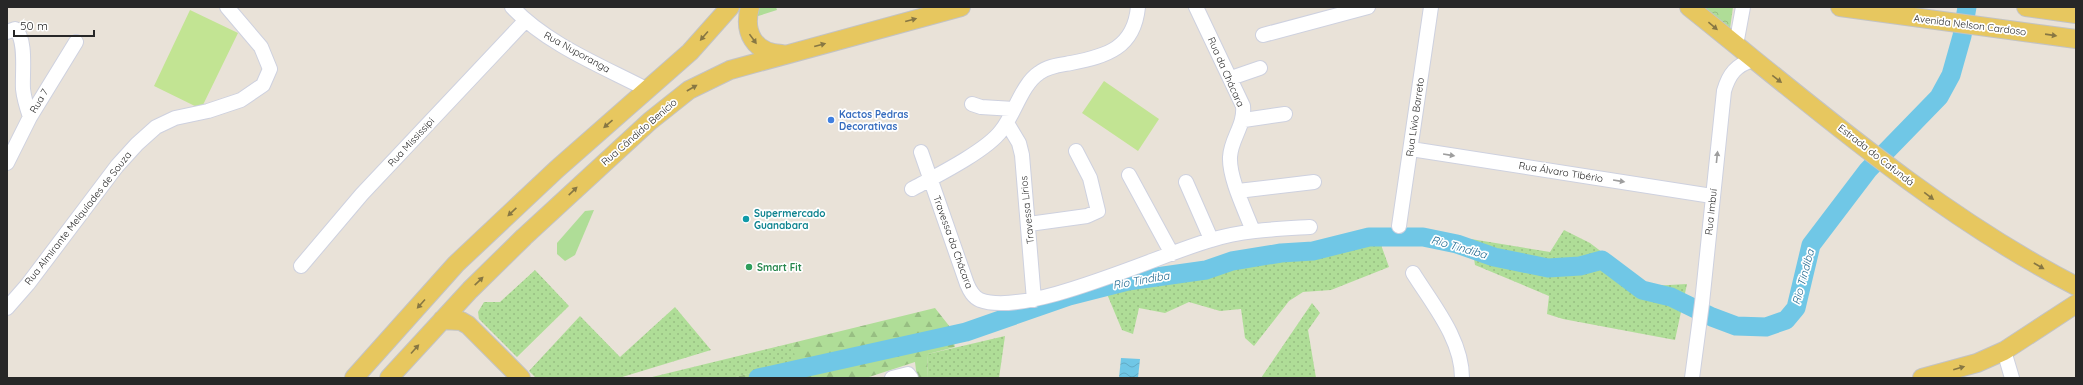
<svg xmlns="http://www.w3.org/2000/svg" width="2083" height="385" viewBox="0 0 2083 385" font-family="Quicksand,sans-serif">
<defs>
<pattern id="grass-dots" width="8" height="8" patternUnits="userSpaceOnUse"><rect width="8" height="8" fill="#afdd97"/><path d="M2 2h.1M6 6h.1" fill="none" stroke="#97be82" stroke-width="1.8" stroke-linecap="round"/></pattern>
<pattern id="forest-firs" width="22" height="20" patternUnits="userSpaceOnUse"><rect width="22" height="20" fill="#afdd97"/><path d="M5 1l3.5 6h-7zM16 11l3.5 6h-7z" fill="#97be82"/></pattern>
<pattern id="park-crowns" width="20" height="18" patternUnits="userSpaceOnUse"><rect width="20" height="18" fill="#afdd97"/><path d="M2 6a3 3 0 1 1 6 0M12 15a3 3 0 1 1 6 0" fill="none" stroke="#97be82"/></pattern>
<pattern id="water-waves" width="16" height="10" patternUnits="userSpaceOnUse"><rect width="16" height="10" fill="#70c7e6"/><path d="M0 5q4-4 8 0t8 0" fill="none" stroke="#61abc5"/></pattern>
</defs>
<rect width="100%" height="100%" fill="#e9e2d8"/>
<path fill="url(#grass-dots)" d="M1564 230 1590 243 1628 272 1651 286 1687 284 1675 340 1563 319 1547 314 1549 296 1475 265 1471 239 1550 252Z
M1365 242H1380L1389 267 1331 290 1303 292 1289 301 1254 346 1245 338 1241 309 1220 311 1189 302 1165 313 1139 308 1133 334 1122 330 1107 294 1269 258 1315 255Z
M535 270 569 306 517 357 479 319 478 312 484 302H500Z
M1312 303 1320 313 1308 330 1316 378H1261Z
M675 307 711 350 619 378H536L529 371 580 316 620 357Z
M1005 336 999 378H927L928 354Z
M792 343 797 361 732 378H648Z"/>
<path fill="url(#forest-firs)" d="M935 308 950 327 955 347 928 354 927 378H917L915 362 866 378H732L796 361 792 343Z"/>
<path fill="url(#park-crowns)" d="M759 7H776L777 10 755 17Z
M1693 7H1733L1729 36Z"/>
<path fill="#afdd97" d="M594 210 575 255 565 261 557 254V243L585 211Z"/>
<path fill="#c2e493" d="M190 10 238 33 201 109 154 86Z
M1104 81 1159 119 1138 151 1082 113Z"/>
<path fill="url(#water-waves)" d="M1121 358 1140 359 1138 378H1119Z"/>
<g fill="none" stroke-linecap="round" stroke-linejoin="round">
<path stroke="#70c7e6" stroke-width="19" d="M758 378 966 332 1069 296 1128 281 1206 270 1232 261 1281 253 1313 251 1369 237H1423L1457 244 1494 257 1548 268 1580 266 1602 260 1642 290 1671 297 1712 317 1736 326 1766 327 1786 320 1796 308 1811 245 1868 170 1939 97 1951 75 1962 36 1967 7"/>
<g stroke="#ced1df" stroke-width="16">
<path id="minor" d="M512 7C548 45 602 66 648 90
M1196 7 1243 106C1245 126 1231 138 1230 157 1229 178 1245 210 1253 231
M7 32 15 29C27 39 22 74 23 89 24 99 27 108 30 117
M1263 35 1368 7
M1736 45 1743 7
M1231 78 1260 68
M972 104 981 107 1014 109
M1244 120 1285 114
M1007 123 1019 143 1022 155 1034 300
M1411 149 1712 196
M921 152 967 284C970 291 973 297 980 300 1027 318 1160 254 1211 240 1243 230 1277 229 1310 227
M7 163 30 117 76 42
M1129 175 1172 254
M1186 182 1211 239
M912 189C936 176 986 151 1001 131 1014 115 1022 84 1039 73 1048 66 1060 65 1071 63 1107 56 1134 48 1138 7
M1238 191 1314 182
M1029 224 1087 216 1098 211 1090 178 1076 151
M1399 226 1431 7
M301 266 362 194 525 21
M1413 273C1433 305 1462 339 1462 378
M7 308 28 284 117 166 137 144 156 127 175 118 208 111 241 100 263 85 270 69 261 47 227 7
M2004 351 2012 378
M892 378 908 374 911 378
M1692 378 1702 303 1724 91C1729 74 1736 65 1753 60"/>
</g>
<g stroke="#c3c3c3" stroke-width="20">
<path id="major" d="M750 7C743 32 754 53 782 54
M1689 7C1813 106 1934 213 2076 286
M1840 7 2076 39
M2026 7 2076 14
M442 320 461 321 468 325 521 378
M354 378 456 264 557 169 690 52 730 7
M389 378 470 290 524 237 650 121 689 90 730 70 961 7
M1922 378 1977 363 2004 351 2076 304"/>
</g>
<use href="#minor" stroke="#fff" stroke-width="14"/>
<use href="#major" stroke="#e7c75f" stroke-width="18"/>
</g>
<defs><path id="oneway-solid" d="M-6-.8H1V-3.2L6.5 0L1 3.2V.8H-6Z"/></defs>
<g fill="#877743">
<use href="#oneway-solid" transform="translate(911 20) rotate(-15)"/>
<use href="#oneway-solid" transform="translate(1713 26) rotate(40)"/>
<use href="#oneway-solid" transform="translate(2051 35) rotate(8)"/>
<use href="#oneway-solid" transform="translate(704 36) rotate(131)"/>
<use href="#oneway-solid" transform="translate(753 39) rotate(54)"/>
<use href="#oneway-solid" transform="translate(820 45) rotate(-15)"/>
<use href="#oneway-solid" transform="translate(1777 79) rotate(38)"/>
<use href="#oneway-solid" transform="translate(692 88) rotate(-30)"/>
<use href="#oneway-solid" transform="translate(608 124) rotate(139)"/>
<use href="#oneway-solid" transform="translate(573 191) rotate(-44)"/>
<use href="#oneway-solid" transform="translate(1929 196) rotate(37)"/>
<use href="#oneway-solid" transform="translate(512 212) rotate(137)"/>
<use href="#oneway-solid" transform="translate(2039 266) rotate(30)"/>
<use href="#oneway-solid" transform="translate(479 281) rotate(-44)"/>
<use href="#oneway-solid" transform="translate(421 304) rotate(132)"/>
<use href="#oneway-solid" transform="translate(415 349) rotate(-48)"/>
<use href="#oneway-solid" transform="translate(1959 368) rotate(-16)"/>
</g>
<g fill="#9e9e9e">
<use href="#oneway-solid" transform="translate(1449 155) rotate(9)"/>
<use href="#oneway-solid" transform="translate(1717 157) rotate(-84)"/>
<use href="#oneway-solid" transform="translate(1619 181) rotate(9)"/>
</g>
<circle fill="#3f7fe0" stroke="#fff" stroke-width="1.5" cx="831" cy="120" r="4"/>
<circle fill="#0f9aa8" stroke="#fff" stroke-width="1.5" cx="746" cy="219" r="4"/>
<circle fill="#2e9e5b" stroke="#fff" stroke-width="1.5" cx="749" cy="267" r="4"/>
<g text-anchor="middle" dominant-baseline="central" stroke-width="3.5" stroke-linejoin="round" paint-order="stroke">
<g font-size="10" fill="#272727" stroke="#fff">
<text transform="translate(1970 25) rotate(7)">Avenida Nelson Cardoso</text>
<text transform="translate(577 52) rotate(29)">Rua Nuporanga</text>
<text transform="translate(1226 72) rotate(66)">Rua da Chácara</text>
<text transform="translate(39 101) rotate(-59)">Rua 7</text>
<text transform="translate(1415 117) rotate(-82)">Rua Lívio Barreto</text>
<text transform="translate(639 132) rotate(-41)">Rua Cândido Benício</text>
<text transform="translate(411 142) rotate(-47)">Rua Mississipi</text>
<text transform="translate(1876 155) rotate(38)">Estrada do Cafundá</text>
<text transform="translate(1561 172) rotate(9)">Rua Álvaro Tibério</text>
<text transform="translate(1027 210) rotate(-96)">Travessa Lírios</text>
<text transform="translate(1711 212) rotate(-84)">Rua Imbuí</text>
<text transform="translate(78 218) rotate(-52)">Rua Almirante Melquíades de Souza</text>
<text transform="translate(953 242) rotate(70)">Travessa da Chácara</text>
</g>
<g font-size="10" font-weight="bold" fill="#366cbe" stroke="#fff" text-anchor="start">
<text x="839" y="114">Kactos Pedras<tspan x="839" dy="12">Decorativas</tspan></text>
</g>
<g font-size="10" font-weight="bold" fill="#0d838f" stroke="#fff" text-anchor="start">
<text x="754" y="213">Supermercado<tspan x="754" dy="12">Guanabara</tspan></text>
</g>
<g font-size="10" font-weight="bold" fill="#27864d" stroke="#fff" text-anchor="start">
<text x="757" y="267">Smart Fit</text>
</g>
<g font-size="11" font-style="italic" fill="#15638c" stroke="#fff">
<text transform="translate(1459 247) rotate(16)">Rio Tindiba</text>
<text transform="translate(1803 277) rotate(-75)">Rio Tindiba</text>
<text transform="translate(1141 280) rotate(-10)">Rio Tindiba</text>
</g>
</g>
<rect width="2083" height="385" fill="none" stroke="#272727" stroke-width="16"/>
<path d="M14 30v6h80v-6" fill="none" stroke="#272727" stroke-width="2"/>
<text x="20" y="30" font-size="12" fill="#272727" stroke="#ffffff" stroke-width="3" paint-order="stroke">50 m</text>
</svg>
